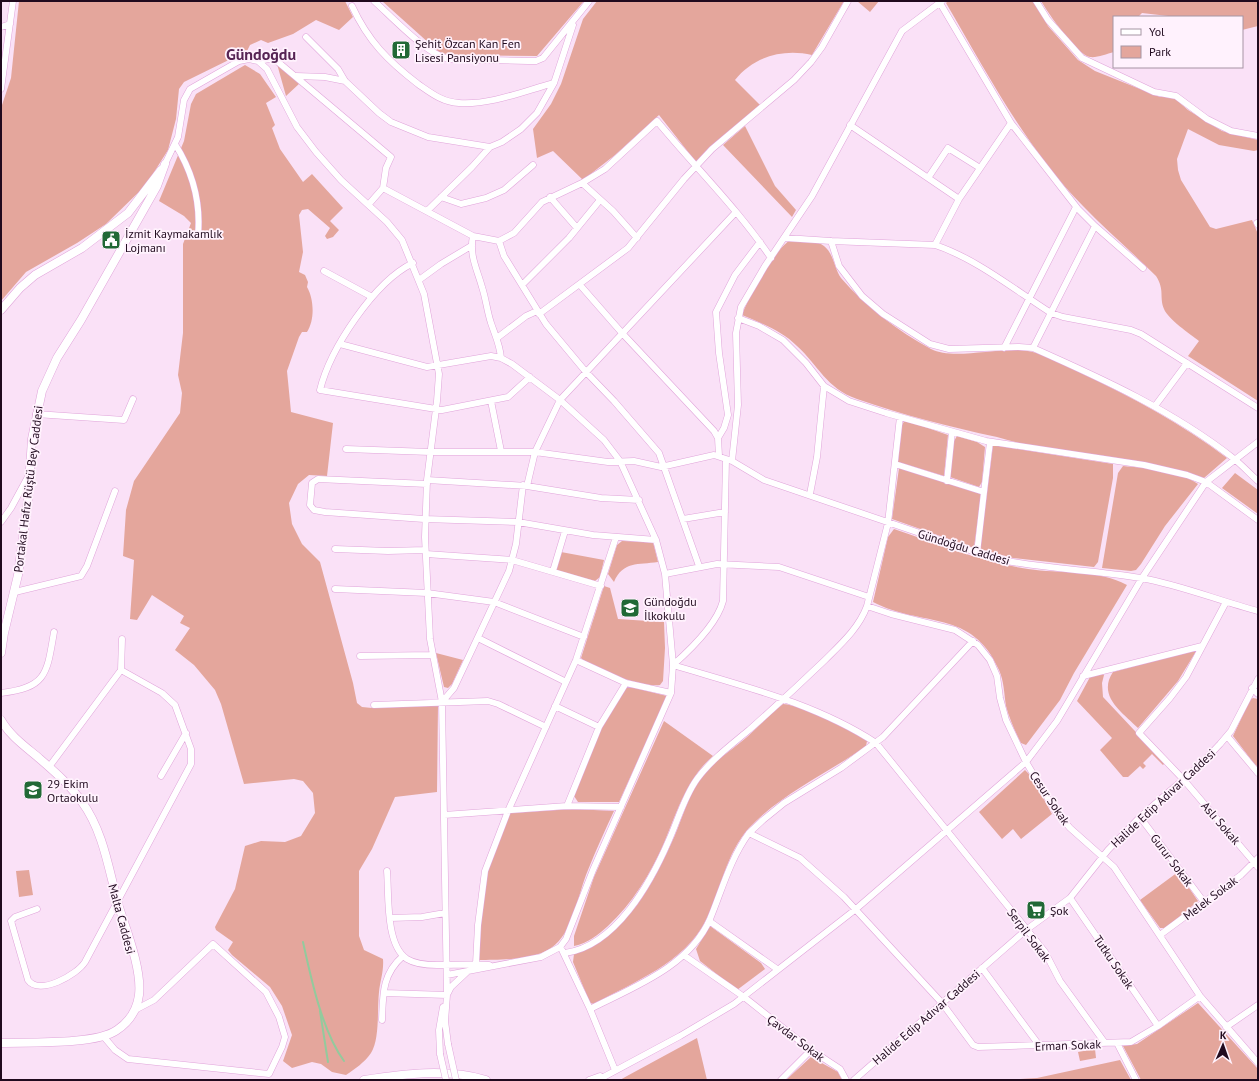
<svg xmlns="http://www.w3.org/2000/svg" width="1259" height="1081" viewBox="0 0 1259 1081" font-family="'PT Sans',sans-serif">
<rect width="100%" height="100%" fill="#fae1f7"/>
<path fill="#e4a69c" d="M19 1H345L353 17 339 30 316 20 293 34 268 43 261 40 250 45 247 51 184 82 179 89 176 119 168 150 146 185 106 224 77 243 26 272 1 301V108L11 78Z
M382 1H584L537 56 454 55 440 53Z
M597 1H844L812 55C783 48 753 57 735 80L761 106 696 162 659 115 615 155 583 180 553 151 537 158 533 129 551 104 561 84 583 19Z
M857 1H879L870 12Z
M948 1H1034L1048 26 1078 60 1095 71 1160 97H1173L1188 110 1222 131 1258 140V150L1254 151 1219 145 1188 129 1177 159 1178 170 1181 180 1210 227 1216 229 1252 220 1258 234V401L1188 356 1199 341C1190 334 1168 319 1164 309 1159 297 1165 290 1156 276 1132 252 1106 230 1083 206 1026 148 987 73 946 3Z
M1041 1H1258V26L1242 30V17H1177L1142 13 1138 17H1114V52C1106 54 1097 58 1090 57 1077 55 1048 13 1041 1Z
M277 64 300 83 286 96Z
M245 65 260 74 276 97 266 103 275 125 272 128 280 149 303 182 312 174 343 208 330 221 339 230 333 237 327 239 325 236 330 228 308 209 302 210 299 215 303 252 299 272 305 275 308 282 307 287C314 299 315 320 307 332H302L299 337 287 371 291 412 333 423 327 476 309 475 298 484 289 503 292 524 302 544 320 562 353 683 357 703 362 707 372 708 438 705 437 792 395 797 372 849 359 871V936L364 950 383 959C384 971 380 981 379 992 377 1009 380 1039 371 1053 365 1062 355 1069 346 1075L332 1072 321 1064 312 1062 292 1068 283 1061 292 1035 282 1006 270 987 232 955 228 950 233 942 216 930 215 927 235 889 245 846 261 841 285 842 301 836 315 813 313 793 303 781 294 779 244 784 221 704 215 690 194 665 175 650 190 628 180 623 184 616 152 595 137 620 130 619 134 560 123 556 126 510 134 481 180 413 182 393 178 375 183 333V244L191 223 184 216 159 201 184 141 191 104 196 94Z
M745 126 775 186 796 210 792 217 723 145Z
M789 241C800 241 815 239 824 246 834 254 834 268 841 278 866 307 898 331 931 349 954 361 1000 346 1028 351 1046 354 1064 365 1081 373 1132 397 1182 424 1227 458L1204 478C1149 459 1089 455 1032 446 1020 444 1009 440 997 437 950 427 903 415 857 399 826 388 819 366 797 346 782 331 761 323 742 315 748 298 775 250 789 241Z
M905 420 948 435 944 476 898 462 902 425Z
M957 436 977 442 985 447 982 482 979 487 950 477 954 441Z
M993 445 1113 464V478L1098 562 1094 567 1013 558 980 549Z
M1123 466C1146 468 1178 470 1198 484L1165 526 1141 564 1136 570 1131 571 1102 568 1118 473Z
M899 468 979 492 981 496 974 548 892 519Z
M1235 473 1258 490V514L1222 488Z
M894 529C938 544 982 562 1028 569 1060 574 1098 569 1127 585L1074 673 1060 700 1026 745 1021 743C1015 731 1009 718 1006 706 1004 693 1004 681 999 670 972 608 922 628 873 602L888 537Z
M622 541 653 542 658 562C638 565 623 561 614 582L608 574 617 545Z
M561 552 604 560 600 577 595 581 558 571 556 569Z
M604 586 610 588 618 619 664 622 665 648 663 681 660 685C644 688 593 670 581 658Z
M1190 651 1195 652V653L1178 681 1138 728C1122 712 1097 696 1113 672Z
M436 653 463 660 452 684 448 688 444 687Z
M1102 673 1104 675 1102 683 1103 697 1165 763 1163 765 1152 754 1143 763 1146 766 1143 769 1140 766 1128 777H1123L1100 750 1112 738 1077 701 1090 677Z
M627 686 667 696 619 802H578L574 796 601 728Z
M1253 698 1258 699V765L1256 766 1233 736 1250 700Z
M783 704C806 706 847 728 867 741L866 746C827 774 782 793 749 828 726 853 721 890 706 920 685 963 633 982 594 1004L590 1003 573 962 574 954C626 937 654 883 675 835 683 816 688 797 700 780 711 762 731 751 747 737 759 726 770 714 783 704Z
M664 721 713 756C687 778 677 812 664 843 651 873 632 904 608 926 598 935 588 943 574 946V936L594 877Z
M1025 770 1031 776 1052 814 1021 839 1013 829 1002 839 979 812Z
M573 809 614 811C605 830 596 850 588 870 578 893 573 934 551 948 534 960 499 960 479 960V934L487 871 509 813Z
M29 870 33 895 19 897 16 871Z
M1178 872 1198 901 1166 928H1160L1140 900Z
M710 926 761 963 765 969 737 990 700 961 696 949Z
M1198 1003 1258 1069V1080H1141L1123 1046 1137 1044Z
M697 1038 707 1080H620L627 1076Z
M1095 1049 1096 1058 1080 1061 1078 1052Z
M811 1057 838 1072 842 1080H786Z
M1120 1060 1131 1080H1003L1037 1078Z"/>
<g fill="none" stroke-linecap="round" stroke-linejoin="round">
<path stroke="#93ca9d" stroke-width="2" d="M303 942C311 978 322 1031 344 1061
M320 1011 328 1062"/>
<g stroke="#e0a4da" stroke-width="7">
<path id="minor" d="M374 1C392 17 428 56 450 59L528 61H536L543 58 589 1
M1036 1 1048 20 1082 58 1154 92 1176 96 1207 119 1231 131 1258 136
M940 3 1011 123 1078 209 1095 226 1143 268
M352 6C368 41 388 61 418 84 431 93 442 102 459 103 491 105 524 91 554 83
M1 27 10 24
M306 37 338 69 345 81 379 113 391 122 428 137 490 147
M258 61 269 59 278 62 391 157 386 168 383 188 369 204
M296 76 325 77 345 81
M1 89 13 1
M850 125 959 199
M175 144C192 171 201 202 198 235
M165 164 178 137 184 100 190 89 239 61 249 59 258 61 267 69 297 127 316 152 341 180 387 222 402 240 424 294 439 374 437 401 427 480 425 537 430 639 442 702 447 995 445 1021 448 1044
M928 178 948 148 980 168
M582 183 605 169 657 121C695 167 738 209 771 258
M383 188 473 236 499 241 514 233 542 202 582 183 613 211 637 238
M441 197 461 204 486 198 504 190 533 165
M550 197 577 228
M427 211 472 167 490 147 502 142 521 129 537 113 554 83 573 25
M1257 223 1258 225
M473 236C469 255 477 269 482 287 486 299 487 311 491 323 495 335 500 345 501 358
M785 238 831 241 935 245C975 258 1015 290 1051 313L1063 317 1131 330 1141 334 1258 408
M499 241 504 256 546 324 586 372 614 401 659 453 699 566
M831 241 839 266 862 296 883 314 930 344 949 349 1019 347 1033 348C1103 379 1173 411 1233 458 1242 465 1250 474 1258 481
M935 245 959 199 1011 123
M413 263C374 282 330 349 320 390L442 410 508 397 530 377
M324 271 372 297
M419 280 441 264 471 246
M522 285 569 238 600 200
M580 285 622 333 714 431 718 438 719 456
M539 314 628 248 684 179 712 149 794 80 811 62 822 47 848 1
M738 318 759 326 783 340 806 363 824 386 849 401 886 413 986 441 1144 465 1187 475 1206 482 1258 520
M497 338 526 316 537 311
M340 344 427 367 491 356 501 358 512 364 560 400 604 440 620 461 656 540 665 574 673 665 671 693 593 870 566 939 560 947 541 957 447 975
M1004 348 1076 207
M1033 348 1095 226
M491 401 501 451
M1155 406 1187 363
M36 414 124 420 133 399
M718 438 724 428 728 415 719 353 716 312 735 275 760 242
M346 449 430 452H535L608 462 634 461 661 467 714 455 732 461 764 480 996 559C1044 569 1093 570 1141 578 1181 585 1219 601 1258 611
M732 461 738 405 736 333 741 307 765 266 812 196 902 31 942 1
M895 464 984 492 977 553
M427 480 527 486 601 498 639 500
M947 481 952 432
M427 484 318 479 312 483 310 505 314 510 325 512 424 519 518 522 593 535 656 540
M527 486 535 452 560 400 735 213
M984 492 990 442
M810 494 817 457 824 386
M683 519 725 512
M1 522 11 508 29 475
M335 549 388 551 425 550
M426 554 512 560 601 586
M553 571 565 531
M665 574 717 564 779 567 869 597
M335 589 427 593 494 602 584 637
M15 592 81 576 87 566 115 491
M1226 602 1186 677 1170 698 1139 733 1183 779 1258 867
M867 606 891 614 955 630 978 645 990 660 997 676 1000 698 1006 720 1026 762 1056 812 1070 828 1114 867 1200 996 1258 1063
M478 638 566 682
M973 641 883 737 841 768 784 803 763 820 749 833 800 858 844 897 942 1003 973 1045 978 1047 1131 1042 1158 1026 1200 996
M360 656 432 655
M576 660 626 683 671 693
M673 665C742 686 815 703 876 743L1045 952 1060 981 1105 1043
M673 665C690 650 717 624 723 601L726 459
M1083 676 1202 646
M1252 688 1258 694
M1 693C47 688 47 673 54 632
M442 702 454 688 509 571 516 544 523 485
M374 705 488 701 498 704 546 727
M555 706 599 727
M1227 736 1258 773
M49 767 121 670 122 639
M161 776 186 733
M567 806 599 727 626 683
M444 815 567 806 621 807
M1140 817 1204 902
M387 871C389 893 385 945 407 959 415 964 427 965 437 965 454 965 471 964 489 965
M1070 898 1158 1026
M37 909 15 917 11 921 28 980C39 996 77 975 85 962L191 764V749L175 705 162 693 121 670
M390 918 422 917 445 913
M709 921 777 969
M1160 935 1241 875 1258 858
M562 950 590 1009
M565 953C616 946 651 882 669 840 678 820 684 797 697 779 711 760 731 745 749 730 775 707 800 684 825 660 841 644 859 628 867 606L888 523 900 417
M685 956 744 997 811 1050 840 1069 846 1080
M476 964 478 925 485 871 508 811 576 660 616 537
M982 968 1039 1045
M384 993 447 995
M448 993 451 987 467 972
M382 1020C383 995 382 974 403 956
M1226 1027 1258 1005
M104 1037 115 1050 128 1059 269 1074 282 1047 285 1037 279 1017 266 992 213 944 154 1000 135 1010
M1117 1043 1136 1080
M440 1054 439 1030 443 1007
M615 1070 590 1009C633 987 689 967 710 919 722 890 730 859 749 833
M589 1080 600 1076
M598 1080 680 1036 734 1004 856 909 1026 762 1057 721 1142 578 1206 482 1258 442
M781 1080 811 1050
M854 1080 1026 930 1070 898 1108 850 1140 817 1200 765 1220 744 1231 731 1258 679"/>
</g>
<g stroke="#e0a4da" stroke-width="9">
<path id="major" d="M1 310 20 288 35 275 82 248 128 213 161 170
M1 653 4 633 18 575 28 499 32 439 42 391 57 358 81 320 157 186 165 164
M1 720C10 736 26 747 40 759 55 772 70 785 82 802 104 832 109 872 119 907 127 932 142 970 139 995 137 1010 129 1022 117 1030 96 1045 29 1042 1 1043
M364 1080C404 1074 446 1068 486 1080"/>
</g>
<use href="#minor" stroke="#fff" stroke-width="6"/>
<use href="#major" stroke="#fff" stroke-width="8"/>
<g stroke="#e0a4da" stroke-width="7" stroke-linecap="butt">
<path id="minor-bridge" d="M448 1044 456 1080
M440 1054 446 1080"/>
</g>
<use href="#minor-bridge" stroke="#fff" stroke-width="6"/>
</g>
<defs>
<g id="building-square" transform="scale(1)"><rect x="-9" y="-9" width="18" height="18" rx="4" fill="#216936" stroke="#fff2fd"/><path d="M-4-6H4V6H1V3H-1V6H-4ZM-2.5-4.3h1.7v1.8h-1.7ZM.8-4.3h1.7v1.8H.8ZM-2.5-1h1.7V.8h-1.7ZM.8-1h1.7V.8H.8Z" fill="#fff"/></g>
<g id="civic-square" transform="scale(1)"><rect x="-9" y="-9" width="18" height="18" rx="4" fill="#216936" stroke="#fff2fd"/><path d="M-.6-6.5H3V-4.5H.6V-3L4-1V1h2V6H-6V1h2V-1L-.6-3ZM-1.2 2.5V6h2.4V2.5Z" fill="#fff"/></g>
<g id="school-square" transform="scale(1)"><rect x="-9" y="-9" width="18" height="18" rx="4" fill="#216936" stroke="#fff2fd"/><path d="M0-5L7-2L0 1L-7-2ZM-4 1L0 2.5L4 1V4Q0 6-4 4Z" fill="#fff"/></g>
<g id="supermarket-square" transform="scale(1)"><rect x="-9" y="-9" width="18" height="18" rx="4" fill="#216936" stroke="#fff2fd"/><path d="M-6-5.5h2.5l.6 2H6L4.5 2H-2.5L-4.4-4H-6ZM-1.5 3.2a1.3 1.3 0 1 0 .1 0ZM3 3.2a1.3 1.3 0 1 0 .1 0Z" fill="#fff"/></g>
</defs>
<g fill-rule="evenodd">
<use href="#building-square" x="401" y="50"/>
<use href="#civic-square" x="111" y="240"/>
<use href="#school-square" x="630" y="608"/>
<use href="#school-square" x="33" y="790"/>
<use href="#supermarket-square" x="1036" y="910"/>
</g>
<g text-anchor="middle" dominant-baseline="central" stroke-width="3.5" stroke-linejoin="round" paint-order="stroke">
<g font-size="12" fill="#200a1e" stroke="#fff2fd" text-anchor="start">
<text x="415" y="43">Şehit Özcan Kan Fen<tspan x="415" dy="14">Lisesi Pansiyonu</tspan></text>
<text x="125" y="233">İzmit Kaymakamlık<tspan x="125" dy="14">Lojmanı</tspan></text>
<text x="644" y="601">Gündoğdu<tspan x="644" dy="14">İlkokulu</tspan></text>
<text x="47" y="783">29 Ekim<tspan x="47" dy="14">Ortaokulu</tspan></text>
<text x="1050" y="910">Şok</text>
</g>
<g font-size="12" fill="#200a1e" stroke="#fff2fd">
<text transform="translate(28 489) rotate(-83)">Portakal Hafız Rüştü Bey Caddesi</text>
<text transform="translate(964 547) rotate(17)">Gündoğdu Caddesi</text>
<text transform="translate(1050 798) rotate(56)">Cesur Sokak</text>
<text transform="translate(1163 798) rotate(-43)">Halide Edip Adıvar Caddesi</text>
<text transform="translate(1221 823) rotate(49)">Aslı Sokak</text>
<text transform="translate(1172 860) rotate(53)">Gurur Sokak</text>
<text transform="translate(1210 898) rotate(-37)">Melek Sokak</text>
<text transform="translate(122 919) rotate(75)">Malta Caddesi</text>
<text transform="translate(1029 935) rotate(53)">Serpil Sokak</text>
<text transform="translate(1114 962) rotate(56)">Tutku Sokak</text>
<text transform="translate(926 1017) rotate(-41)">Halide Edip Adıvar Caddesi</text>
<text transform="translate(796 1038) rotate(37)">Çavdar Sokak</text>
<text transform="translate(1068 1045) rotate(-2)">Erman Sokak</text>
</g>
<g font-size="16" font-weight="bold" fill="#562454" stroke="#fff2fd">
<text x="261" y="54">Gündoğdu</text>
</g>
</g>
<rect width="1259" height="1081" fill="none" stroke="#200a1e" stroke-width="4"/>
<rect x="1113" y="16" width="130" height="52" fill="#fff2fd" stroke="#a695a4"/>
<rect x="1121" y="29" width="20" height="6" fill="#ffffff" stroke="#a695a4"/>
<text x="1149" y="36" font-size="12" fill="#200a1e">Yol</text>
<rect x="1121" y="46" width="20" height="12" fill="#e4a69c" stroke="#a695a4"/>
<text x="1149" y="56" font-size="12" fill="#200a1e">Park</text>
<g transform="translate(1223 1045) rotate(2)" stroke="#fff2fd" stroke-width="3" paint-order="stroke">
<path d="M0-3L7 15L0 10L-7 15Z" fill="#200a1e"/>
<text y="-6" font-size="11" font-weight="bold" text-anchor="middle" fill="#200a1e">K</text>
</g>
</svg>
